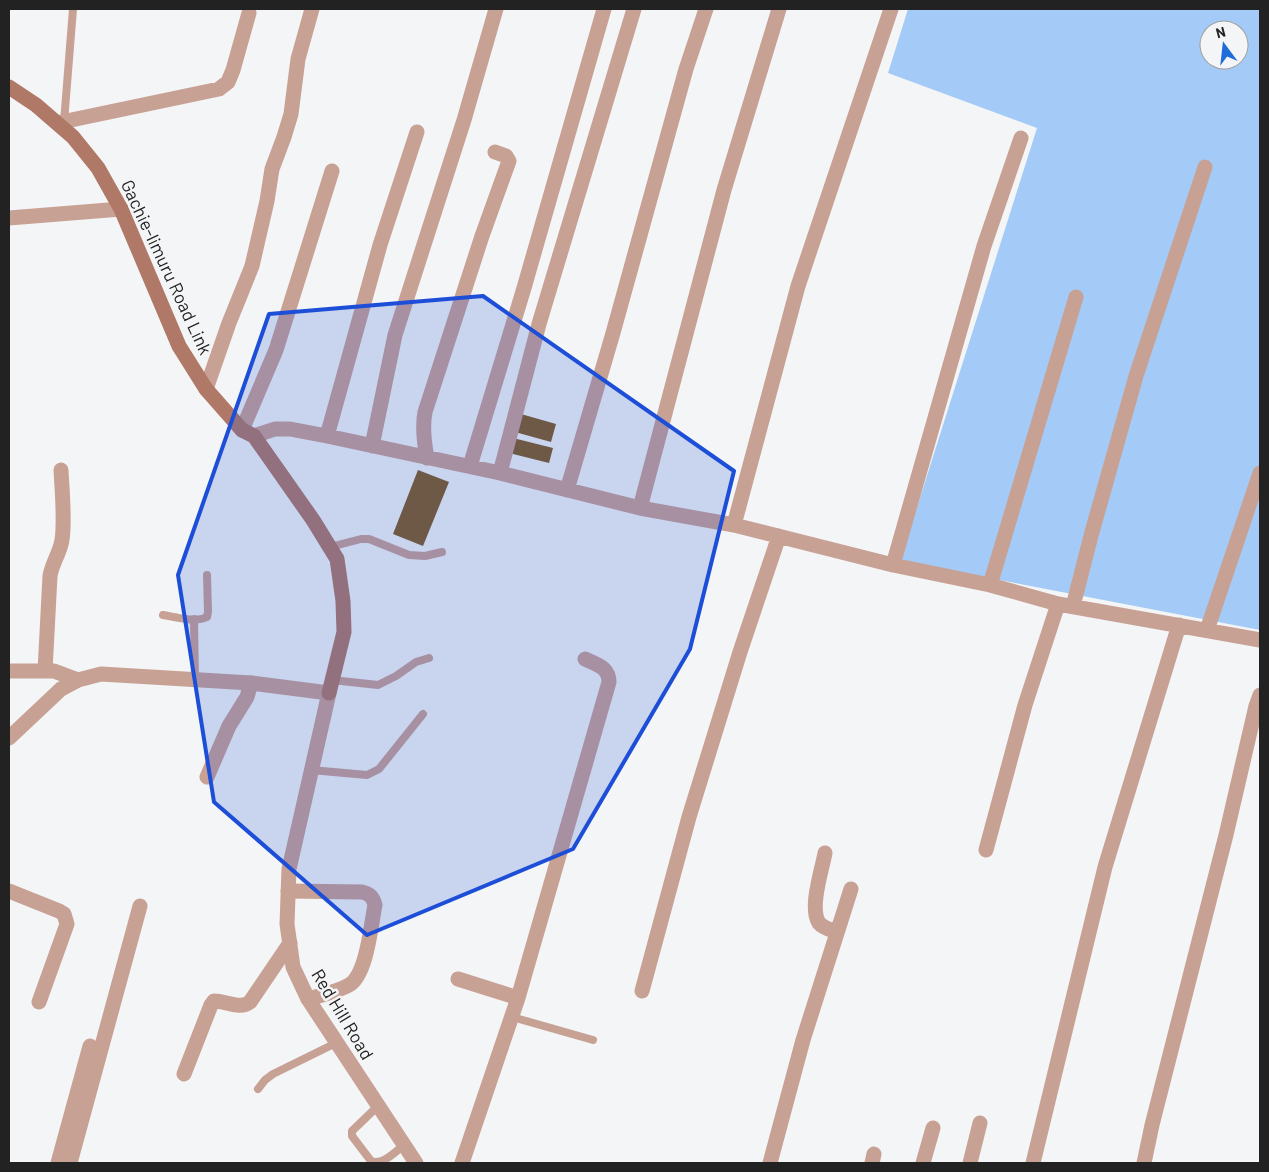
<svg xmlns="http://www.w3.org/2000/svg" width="1269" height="1172" viewBox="0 0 1269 1172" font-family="Barlow,sans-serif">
<rect width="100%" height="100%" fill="#f4f5f6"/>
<path fill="#a4cbf7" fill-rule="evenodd" d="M908 9H1260V630L900 561 1037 128 888 73ZM1209 30H1239V60H1209Z"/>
<path fill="#825c24" d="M521 414 556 424 551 442 515 432Z
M513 438 553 448 549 463 509 453Z
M418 470 449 482 423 546 393 534Z"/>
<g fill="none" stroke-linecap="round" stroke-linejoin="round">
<path stroke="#c8a195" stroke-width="8" d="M64 122 73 9
M330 547 361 539H369L409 555 425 556 442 552
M163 615C175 617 195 623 207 617L208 612 207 575
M194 619 195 679
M332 680 378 685 396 676 416 662 429 658
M311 770 367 775 379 769 423 714
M512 1017 593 1040
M258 1089 265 1080 273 1074 336 1043
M378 1106 352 1131V1136L371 1161C382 1166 395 1152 404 1145"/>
<path stroke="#c8a195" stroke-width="15" d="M57 123 219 89 228 82 233 70 249 13
M9 218 121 209
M206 389 229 323 252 266 267 201 272 169 284 137 291 114 298 59 312 9
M242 430 276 350 332 171
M254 436 275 429H290L327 436 500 473 640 508 734 525 893 565 990 585 1058 604 1260 640
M327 436 380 245 417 132
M372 446 395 335 464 120 496 9
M427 458C424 442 422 427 425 412L482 236 509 161 506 156 495 152
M470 466 524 288 604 9
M500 473 539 324 634 9
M567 490 613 333 686 69 706 9
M640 508 724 190 779 9
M734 525 798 286 891 9
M893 565 984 246 1021 138
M990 585 1076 297
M1073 606 1092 532 1136 376 1205 167
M1207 630 1260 473
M9 671H54L78 680
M45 671 50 576C52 563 60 553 62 540 65 521 62 490 61 470
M207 777 229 726 247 697 251 683
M986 850 1025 705 1058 604
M825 853C822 870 809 908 819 923 823 928 831 930 837 932
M9 891 59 911 64 914 67 924 39 1002
M288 891 362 892C370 894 373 897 375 905 371 924 367 975 349 985 337 992 321 995 308 999
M458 979 518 998 462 1163
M642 991 689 817 740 652 779 536
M518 998 609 682C609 667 597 665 585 659
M184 1074 211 1005 214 1001C227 1001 240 1010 250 1002L290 943
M58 1163 90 1046
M70 1163 140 906
M770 1163 803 1040 851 889
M872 1163 874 1154
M923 1163 933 1128
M970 1163 980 1123
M1033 1163 1105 867 1179 625
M1144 1163 1152 1125 1226 835 1256 706 1260 695"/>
<path stroke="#c8a195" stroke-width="15" d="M9 738 61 689 78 680 101 674 251 683 329 693 289 869 287 924 293 967 308 999 416 1163"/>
<path stroke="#af7867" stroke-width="15" d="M9 87 36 105 73 137 98 168 121 209 179 346 206 389 242 430 254 436 313 520 337 559 343 601 344 632 329 693"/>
</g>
<path fill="#1d4ed8" fill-opacity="0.2" stroke="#1d4ed8" stroke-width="4" stroke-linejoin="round" d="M483 296 734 471 690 649 573 849 367 935 214 802 178 575 269 314Z"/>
<g text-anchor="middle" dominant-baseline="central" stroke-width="5" stroke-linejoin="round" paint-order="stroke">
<g font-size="18" fill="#222" stroke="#f4f5f6">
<text transform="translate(167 267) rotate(65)">Gachie-limuru Road Link</text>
<text transform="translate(343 1014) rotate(59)">Red Hill Road</text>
</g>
</g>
<rect width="1269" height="1172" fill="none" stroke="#222222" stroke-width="20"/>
<g transform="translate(1224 45) rotate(345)"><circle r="24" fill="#f4f5f6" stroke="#a0a1a1"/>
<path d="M0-4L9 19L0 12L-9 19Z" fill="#1f6dd8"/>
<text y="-8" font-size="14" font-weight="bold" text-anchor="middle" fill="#222222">N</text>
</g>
</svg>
